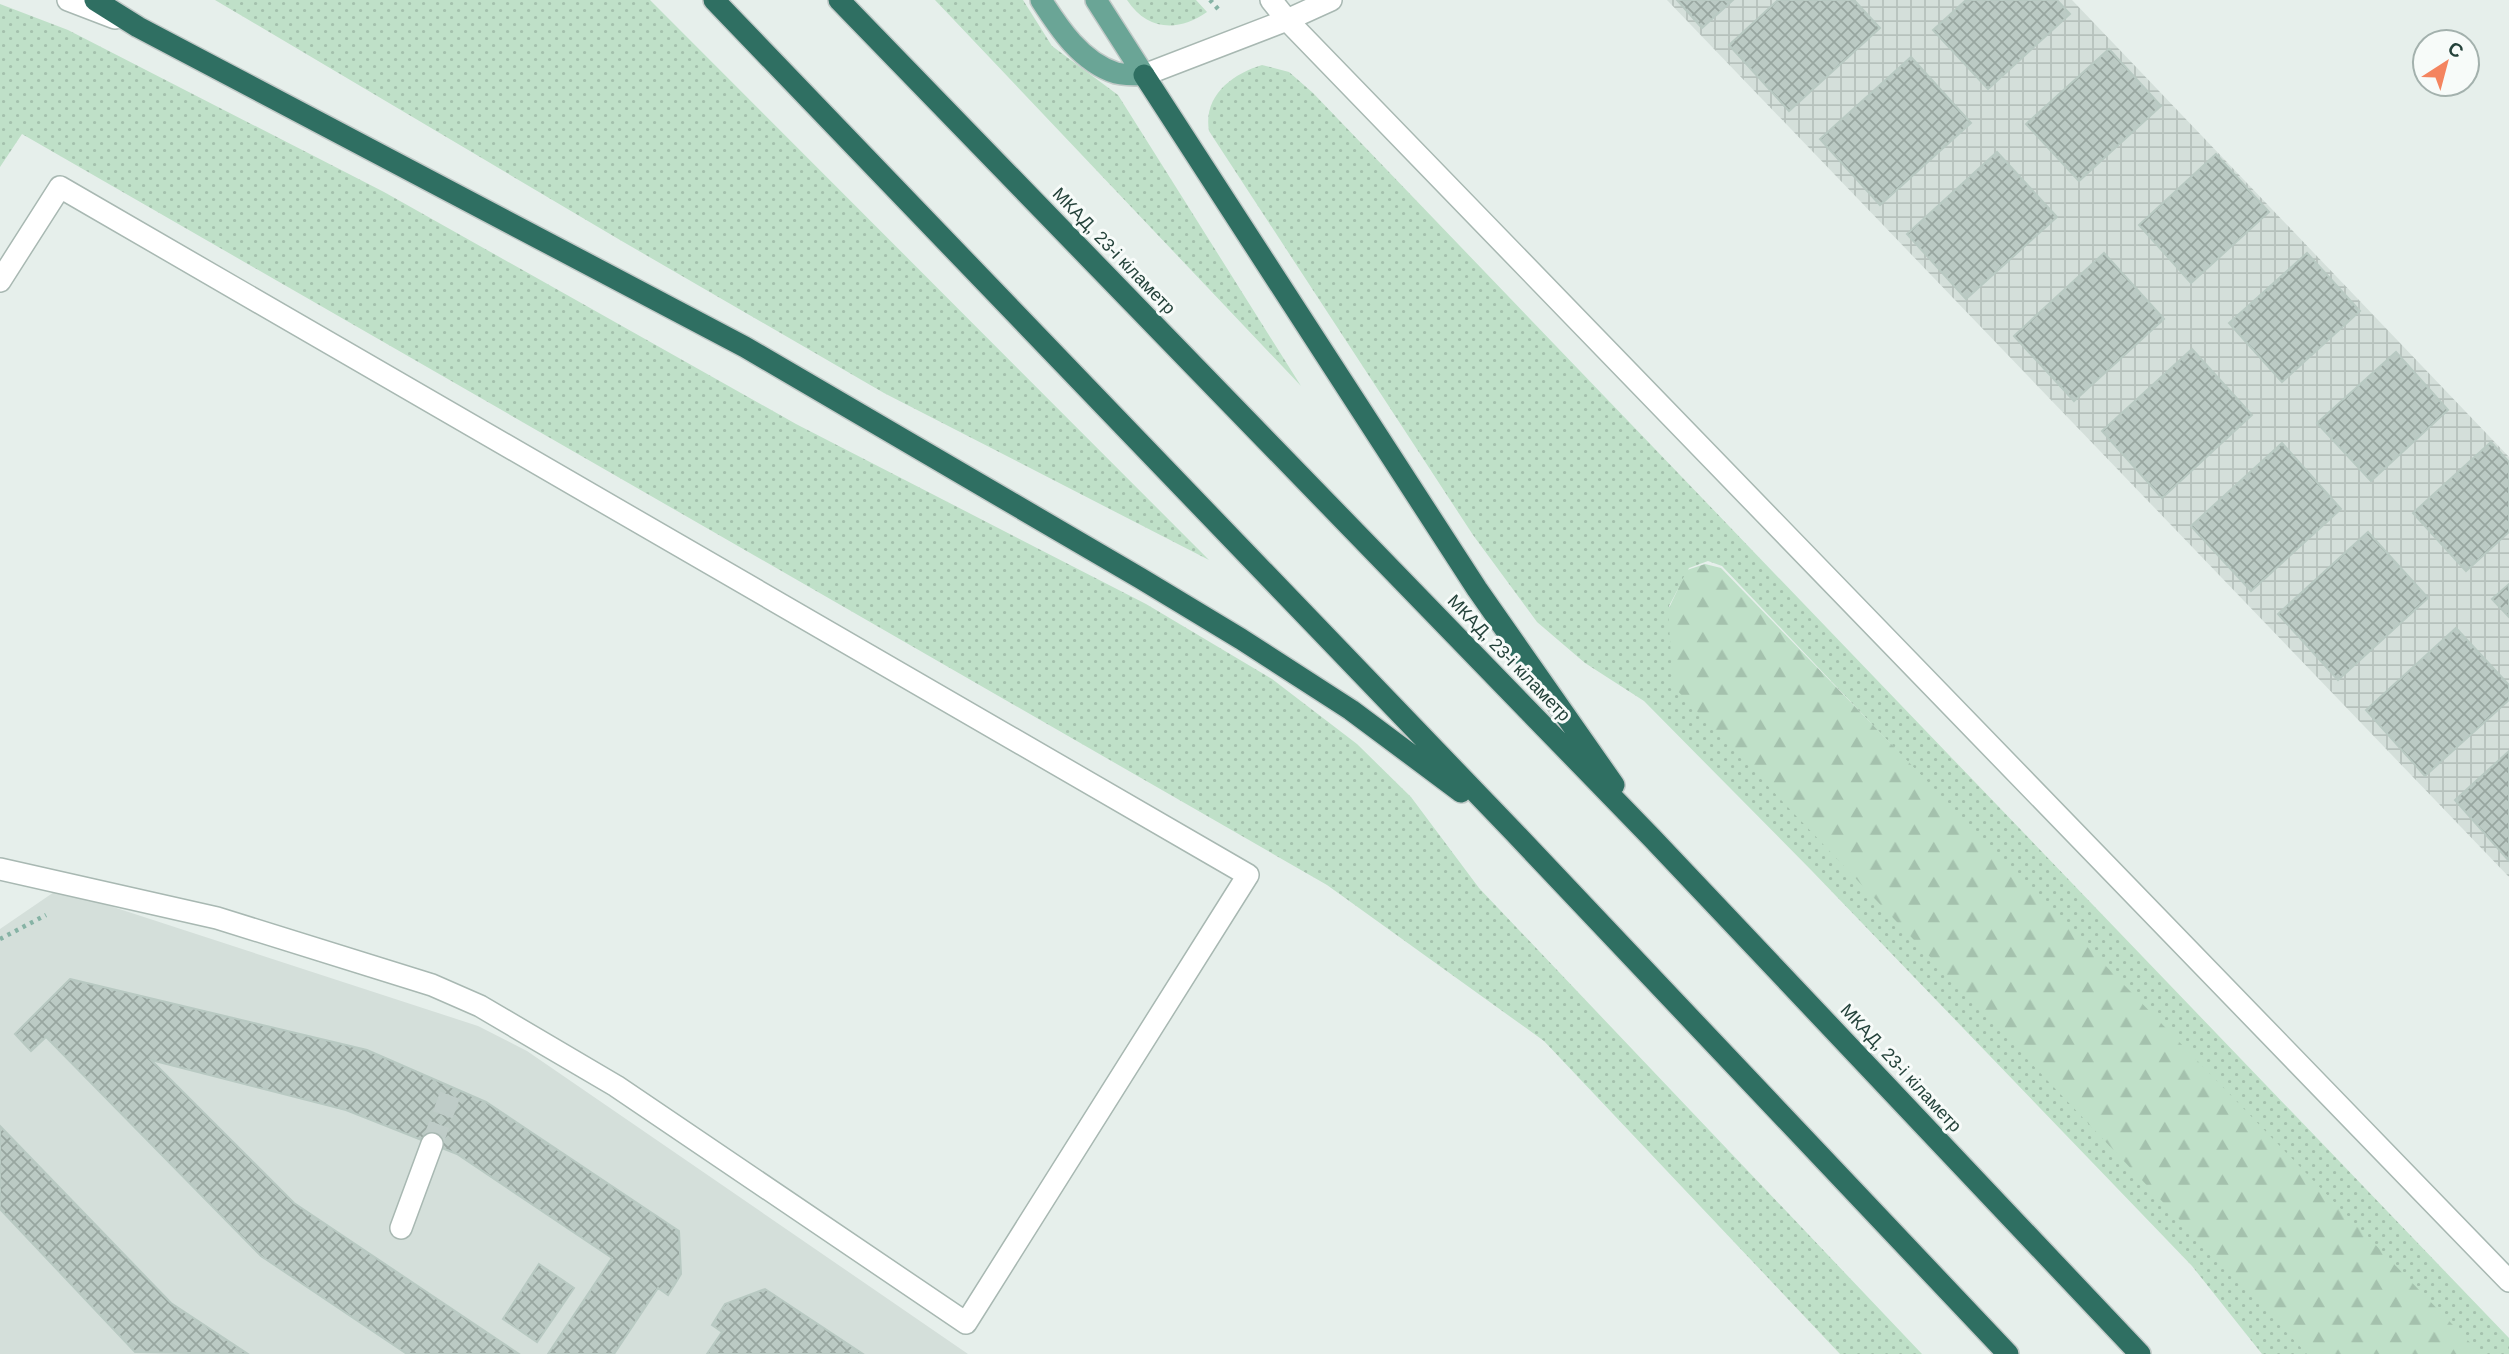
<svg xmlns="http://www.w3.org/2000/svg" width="2509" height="1354" viewBox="0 0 2509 1354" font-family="Arial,sans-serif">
<defs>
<pattern id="industrial-grid" width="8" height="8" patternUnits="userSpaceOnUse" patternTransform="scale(1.75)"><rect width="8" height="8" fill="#d4dfda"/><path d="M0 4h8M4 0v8" fill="none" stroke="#b6c1bc"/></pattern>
<pattern id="grass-dots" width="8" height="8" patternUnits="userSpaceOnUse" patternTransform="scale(1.75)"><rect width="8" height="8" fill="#bfe0c8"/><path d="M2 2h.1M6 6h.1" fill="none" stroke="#a4c1ad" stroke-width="1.8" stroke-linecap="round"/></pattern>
<pattern id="forest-firs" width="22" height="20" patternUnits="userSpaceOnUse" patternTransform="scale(1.75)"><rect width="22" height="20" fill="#bfe0c8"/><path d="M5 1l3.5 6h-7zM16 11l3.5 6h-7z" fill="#a4c1ad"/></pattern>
<pattern id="building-cross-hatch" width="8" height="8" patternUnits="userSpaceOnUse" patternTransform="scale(1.75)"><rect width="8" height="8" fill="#bbcac4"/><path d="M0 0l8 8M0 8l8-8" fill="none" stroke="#98a6a0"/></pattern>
</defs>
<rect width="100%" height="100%" fill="#e6efeb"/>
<path fill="#d4dfda" d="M60 888 104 904 478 1026 527 1051 968 1354H0V929Z"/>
<path fill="url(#industrial-grid)" d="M1667 0H2072L2509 457V877Z"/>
<path fill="url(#grass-dots)" d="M215 0H650L1209 560 884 393 620 240Z
M935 0H1023L1052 46 1118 95 1301 386Z
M1127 0H1196L1207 12C1179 32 1147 31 1127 0Z
M0 4 68 30 384 192 796 424 1146 604 1272 679 1357 744 1411 797 1479 888 1922 1354H1840L1544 1041 1327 885 22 134 0 167Z
M1262 65 1289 72 1313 93 2509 1338V1354H2469L1722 566 1708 561 1689 568 1669 606 1675 685 2309 1354H2262L2192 1266 1812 871 1644 701 1585 663 1537 622 1473 535 1209 131C1203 96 1232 74 1262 65Z"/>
<path fill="url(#forest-firs)" d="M1705 564 1721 568 2481 1354H2307L1673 686 1668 610 1687 570Z"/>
<path fill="url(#building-cross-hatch)" stroke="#b8c9c2" stroke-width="2" d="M1677 0H1733L1702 28Z
M1778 0H1854L1880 28 1789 111 1729 45Z
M1966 0H2057L2070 14 1988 89 1933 30Z
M2109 49 2161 106 2079 181 2026 124Z
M1911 57 1971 123 1880 205 1820 139Z
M1997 152 2057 217 1966 299 1907 234Z
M2216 154 2269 212 2191 283 2139 225Z
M2104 253 2164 319 2074 401 2014 336Z
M2307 253 2360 311 2282 382 2229 323Z
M2192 349 2252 415 2162 498 2102 431Z
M2396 352 2448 410 2371 481 2317 423Z
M2491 442 2509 462V532L2466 571 2413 513Z
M2282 443 2341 509 2251 591 2191 526Z
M2368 532 2428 598 2338 680 2278 614Z
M2509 584V617L2492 599Z
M2456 628 2509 685V700L2425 776 2366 710Z
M2509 751V861L2455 800Z
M70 979 367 1050 486 1102 679 1231 681 1274 668 1295 658 1288 614 1354H548L612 1258 457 1154 346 1110 151 1060 294 1203 519 1354H407L261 1256 46 1037 31 1051 15 1034Z
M0 1126 171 1303 248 1354 135 1352 0 1209Z
M539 1264 574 1288 537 1342 503 1319Z
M765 1289 863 1354H707L722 1332 712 1325 725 1304Z"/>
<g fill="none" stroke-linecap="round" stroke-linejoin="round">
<path stroke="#bfccc8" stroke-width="21" stroke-dasharray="21 10" stroke-linecap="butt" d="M432 1144 453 1087"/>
<g stroke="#a8b8b2" stroke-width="24">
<path id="minor" d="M68 0 115 18
M1331 0 1287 20 2509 1281
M1144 75 1287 20 1271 0
M0 281 60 187 1248 875 966 1323 616 1086 480 1006 432 985 217 918 0 869
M401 1228 432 1144"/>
</g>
<g stroke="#c2cac8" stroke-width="24">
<path id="major" d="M1041 0C1059 28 1081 62 1116 73 1125 75 1135 75 1144 75
M1096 0 1144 75"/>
</g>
<g stroke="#c2cac8" stroke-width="24">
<path id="highway" d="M95 0 138 27 745 347 1140 578 1241 639 1351 710 1461 792
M714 0 1513 831 2008 1354
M839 0 1652 838 2140 1354
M1144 75 1477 589 1614 785"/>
</g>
<path stroke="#86b3a5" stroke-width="4.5" stroke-dasharray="3.5 5" stroke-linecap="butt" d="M1210 0 1219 10
M0 939 46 915"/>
<use href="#minor" stroke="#fff" stroke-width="21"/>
<use href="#major" stroke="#6aa596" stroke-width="21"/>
<use href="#highway" stroke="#2f6f62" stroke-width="21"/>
</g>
<g text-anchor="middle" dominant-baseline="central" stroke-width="6" stroke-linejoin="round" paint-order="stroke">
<g font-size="18" fill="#24423a" stroke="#f7fbf9">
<text transform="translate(1114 251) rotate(46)">МКАД, 23-і кіламетр</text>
<text transform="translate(1509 658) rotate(46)">МКАД, 23-і кіламетр</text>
<text transform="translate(1901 1068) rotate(47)">МКАД, 23-і кіламетр</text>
</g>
</g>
<g transform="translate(2446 63) rotate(36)"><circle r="33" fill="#f7fbf9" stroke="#a3b1ad" stroke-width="2"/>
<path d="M0-5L12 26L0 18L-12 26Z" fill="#f4845f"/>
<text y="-10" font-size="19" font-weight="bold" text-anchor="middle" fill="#24423a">С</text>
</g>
</svg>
